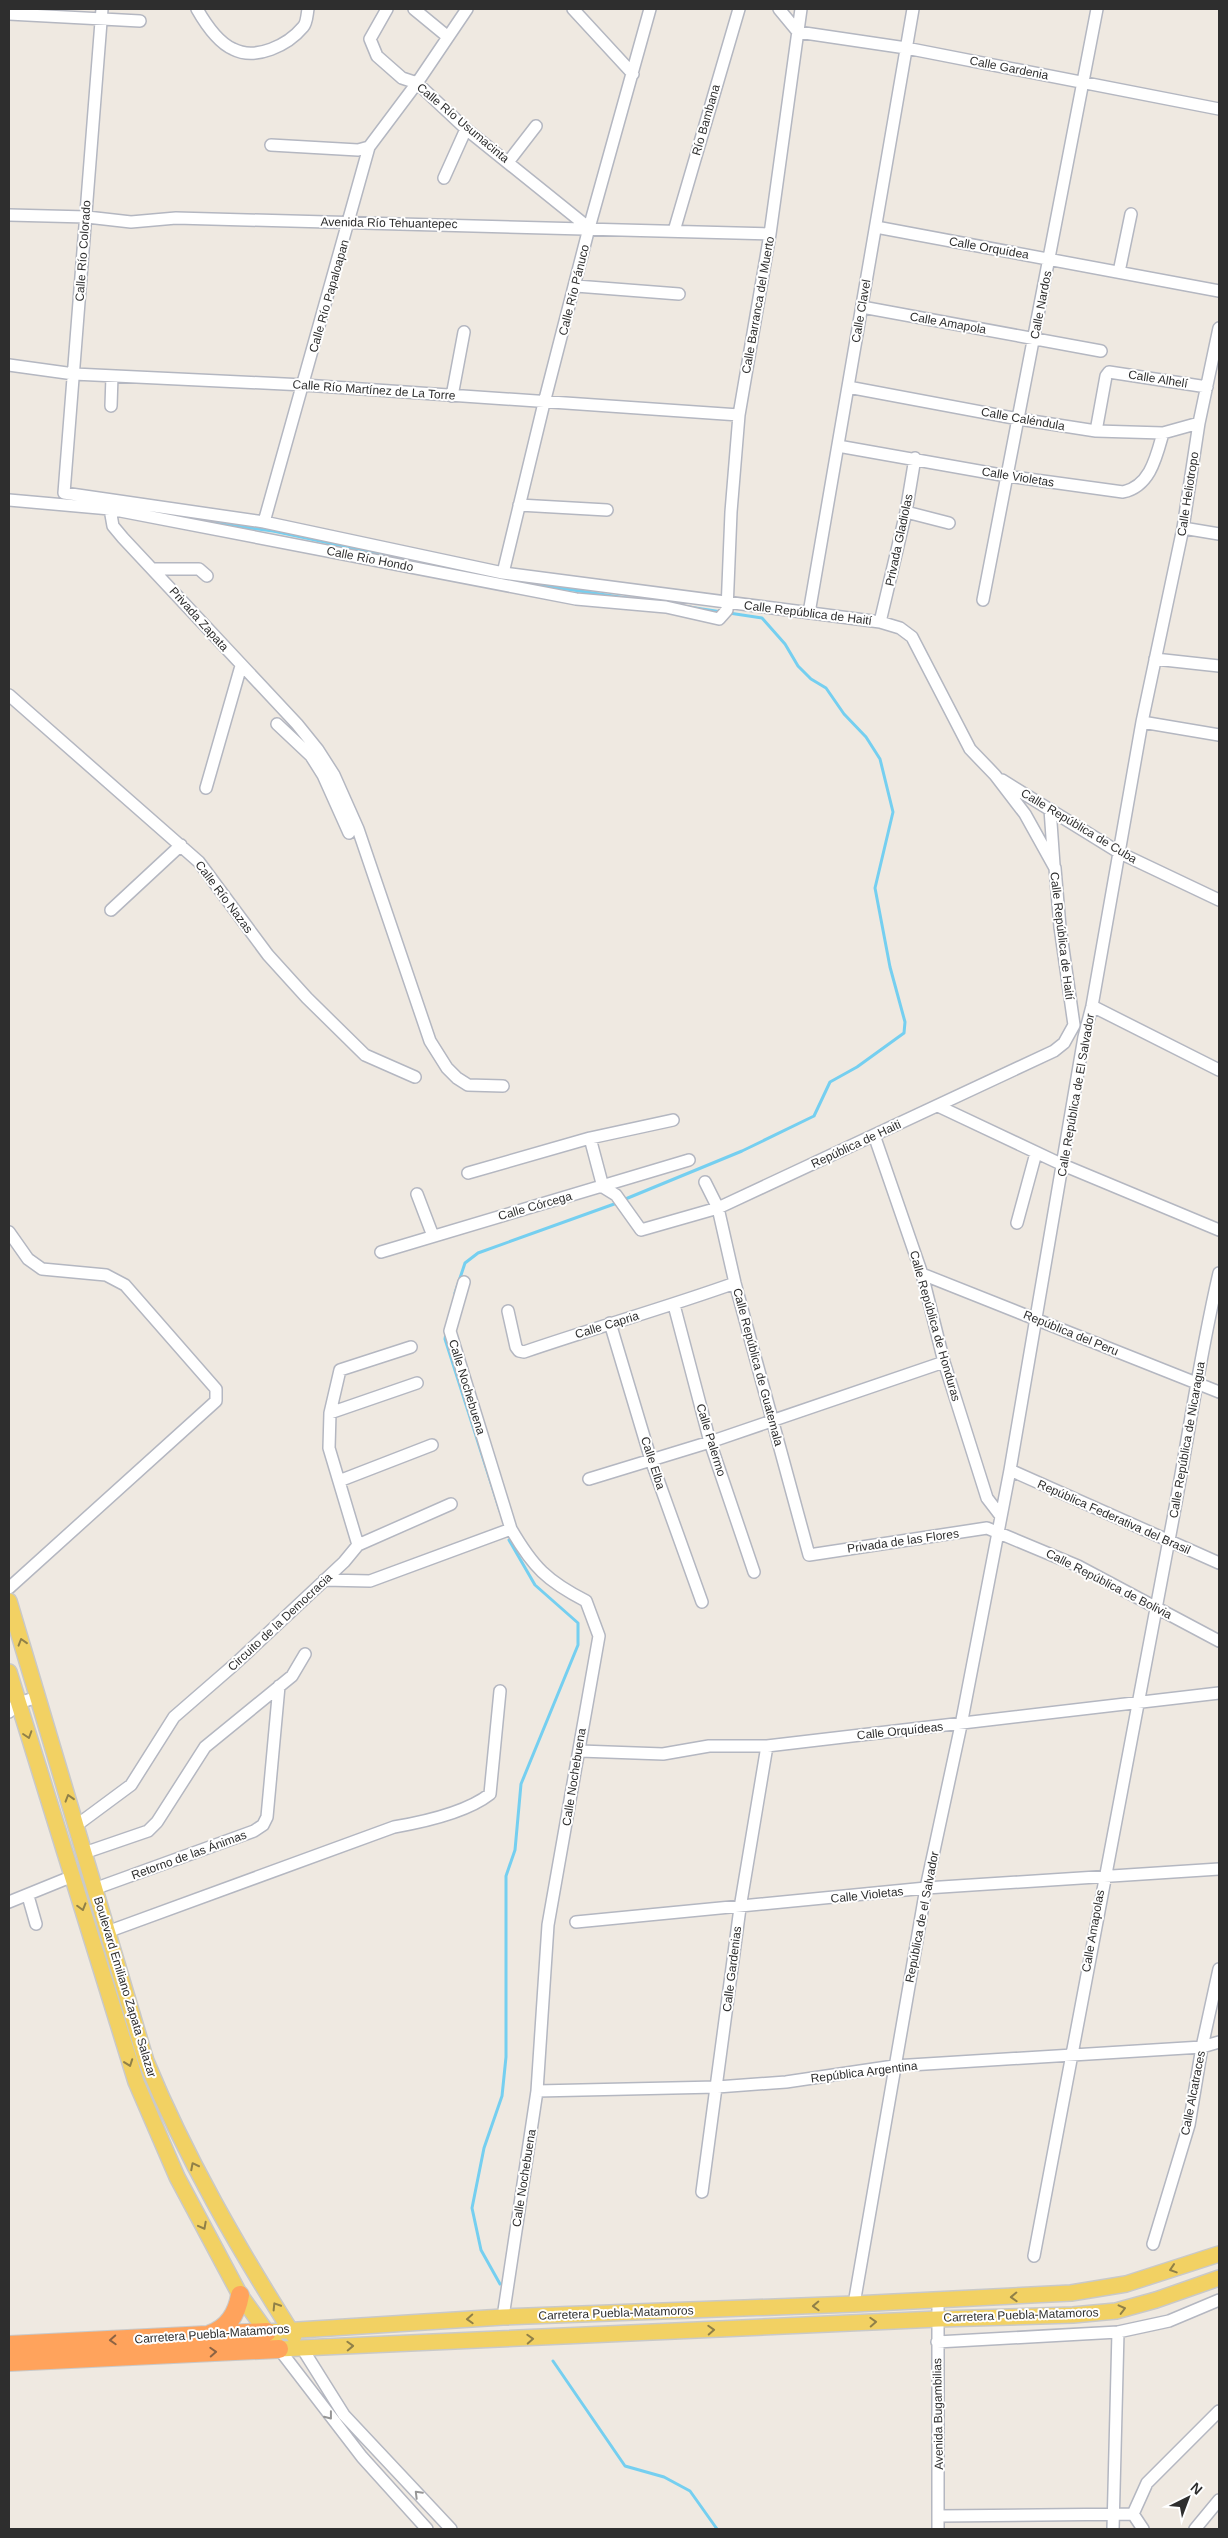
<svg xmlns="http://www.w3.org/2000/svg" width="1228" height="2538" viewBox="0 0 1228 2538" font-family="Arial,sans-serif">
<rect width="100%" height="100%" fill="#efe9e1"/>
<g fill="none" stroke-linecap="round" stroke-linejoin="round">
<path stroke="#75cff0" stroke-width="3" d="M207 522 273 531 485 576
M506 580 633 599
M689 607 722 612
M623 1200 742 1151 814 1116 830 1082 857 1067 904 1033 905 1022 890 967 875 888 893 812 880 759 866 737 844 714 826 688 811 679 798 666 785 644 762 618 729 613
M455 1293 465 1263 478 1253 617 1203
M446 1333 445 1339 500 1511
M500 2284 481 2250 472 2208 484 2148 502 2096 506 2057V1876L515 1850 521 1784 578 1645V1623L535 1585 509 1540
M553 2361 625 2466 664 2477 690 2491 717 2529"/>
<g stroke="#b4b7c1" stroke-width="14">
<path id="minor" d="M102 9 64 493 264 522 503 573 880 622 900 628 912 637 970 749 995 775 1025 814 1055 868 1060 927 1074 1025 1064 1043 1054 1051 718 1208 641 1230 616 1195 603 1187 590 1138
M197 9C205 23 217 42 233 49 256 61 288 45 303 27 307 23 307 14 308 9
M387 9 370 39 377 56 402 78 417 83 466 129 589 228
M414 9 448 37
M573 9 633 74
M779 9 798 32 906 48 1219 109
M9 14 140 21
M271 145 358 150 369 147
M509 161 536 126
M444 178 466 129
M9 215 87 217 131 222 176 218 770 234
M876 227 1219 291
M674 231 739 9
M1119 272 1131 214
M576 286 679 294
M862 307 1101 351
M9 365 74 374 304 385 739 415
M848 387 1019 419 1096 431 1163 433 1199 423
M452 396 464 332
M111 406 112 376
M1096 431 1106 376 1109 372 1207 387
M838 446 1007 476 1123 492C1150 486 1156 458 1163 433
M9 500 110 509 576 599 666 607 719 619 727 610 731 512 739 415 770 234 801 9
M519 505 607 510
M110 509 113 526 123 538 297 724 318 750 334 775 358 829 430 1041 447 1068 457 1078 468 1085 503 1086
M906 512 949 523
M264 522 369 147 417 83 467 9
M1183 528 1219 534
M154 569H199L207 576
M503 573 544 403 589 228 650 9
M983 600 1097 9
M809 613 913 9
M880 622 906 512 915 458
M1155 659 1219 666
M9 695 199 862 268 955 307 998 365 1055 415 1077
M1142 722 1219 735
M277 724 311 756 323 775 349 833
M1002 780 1120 853 1219 900
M206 788 241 666
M1050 809 1054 865
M111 910 181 845
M1092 1006 1219 1070
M938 1106 1063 1165 1219 1230
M874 1135 922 1274 944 1362 987 1498 1000 1515
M468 1173 590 1138 673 1120
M705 1182 718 1208 735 1283 809 1555 987 1528 1078 1566 1219 1641
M417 1194 433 1236
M1017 1223 1036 1153
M9 1232 28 1259 42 1269 106 1275 125 1285 216 1389V1401L9 1588
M381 1252 689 1160
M922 1274 1219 1392
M464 1282 450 1331 511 1529C533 1567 547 1581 586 1601L599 1636 548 1925 537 2091 503 2317
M674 1305 710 1442 754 1572
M508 1311 516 1347 519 1351 524 1352C594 1328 665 1308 735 1283
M610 1323 651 1460 702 1602
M330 1413 417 1383
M1010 1470 1219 1563
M589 1479 710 1442 944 1362
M339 1481 432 1445
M358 1545 329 1448 330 1413 340 1370 411 1347
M324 1580 370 1581 511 1529
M9 1712 18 1703 38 1697
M580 1751 663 1754 709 1746H767L1219 1693
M77 1825 131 1785 174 1717 235 1664 344 1562 358 1545 451 1504
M84 1853 148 1831 157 1822 205 1747 292 1676 305 1654
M94 1889 254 1831 263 1825 267 1817 279 1686
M28 1896 36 1924
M9 1902 73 1876
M576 1922 926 1888 1219 1869
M107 1932 394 1827C423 1822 467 1812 490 1794L500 1691
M537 2091 717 2087 786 2082 894 2066 1202 2047 1219 2042
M702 2192 740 1908 767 1746
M1153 2244 1189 2125 1202 2047 1219 1969
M1034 2256C1078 2018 1122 1781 1168 1545 1186 1454 1198 1363 1219 1273
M938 2300V2529
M854 2304 926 1888 961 1725 1010 1470 1084 1037 1092 1006 1142 722 1183 528 1199 423 1219 328
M937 2342 1118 2332 1169 2321 1219 2300
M302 2348 344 2415 451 2529
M279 2349 362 2457 427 2529
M1133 2514 1147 2483 1219 2411
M1133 2514 1143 2529
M939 2516 1133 2514
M1113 2529 1118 2332
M1195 2529 1219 2500"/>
</g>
<g stroke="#c9c9c9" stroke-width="18">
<path id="major" d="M9 1601 146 2061C186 2158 238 2248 294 2336
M9 1672 136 2082 177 2177 240 2295 279 2349 938 2319 1073 2315 1116 2311 1156 2300 1219 2278
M267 2332 503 2317 854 2304 1071 2293 1126 2284 1219 2254"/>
</g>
<g stroke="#c9c9c9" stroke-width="20">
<path id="highway" d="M210 2334C228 2328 237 2313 240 2295
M9 2345 267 2332
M9 2362 279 2349"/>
</g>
<use href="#minor" stroke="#fff" stroke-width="11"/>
<use href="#major" stroke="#f2d163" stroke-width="15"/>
<use href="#highway" stroke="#ffa35c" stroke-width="18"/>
</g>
<defs><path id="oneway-chevron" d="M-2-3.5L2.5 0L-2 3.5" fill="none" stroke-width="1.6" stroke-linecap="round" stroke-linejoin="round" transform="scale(1.25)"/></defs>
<g stroke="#908048">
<use href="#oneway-chevron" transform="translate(22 1642) rotate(-107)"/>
<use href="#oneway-chevron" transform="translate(28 1735) rotate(72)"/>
<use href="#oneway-chevron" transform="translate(69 1798) rotate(-107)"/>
<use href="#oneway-chevron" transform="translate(82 1907) rotate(74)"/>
<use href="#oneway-chevron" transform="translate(129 2063) rotate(70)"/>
<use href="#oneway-chevron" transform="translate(194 2166) rotate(-117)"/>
<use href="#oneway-chevron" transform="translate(203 2226) rotate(62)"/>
<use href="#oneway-chevron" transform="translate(1173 2269) rotate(162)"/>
<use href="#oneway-chevron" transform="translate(1014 2297) rotate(178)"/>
<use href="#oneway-chevron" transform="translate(276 2306) rotate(-122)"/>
<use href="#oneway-chevron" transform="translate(816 2306) rotate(178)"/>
<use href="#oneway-chevron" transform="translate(1122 2309) rotate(-14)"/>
<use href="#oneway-chevron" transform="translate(470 2319) rotate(177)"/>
<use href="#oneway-chevron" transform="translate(873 2322) rotate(-3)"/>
<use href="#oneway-chevron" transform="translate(711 2330) rotate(-3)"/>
<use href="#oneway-chevron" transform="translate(530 2339) rotate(-3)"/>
<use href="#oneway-chevron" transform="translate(350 2346) rotate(-2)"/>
</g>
<g stroke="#8c6343">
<use href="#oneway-chevron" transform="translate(113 2340) rotate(177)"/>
<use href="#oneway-chevron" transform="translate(213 2352) rotate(-3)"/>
</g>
<g stroke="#969696">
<use href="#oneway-chevron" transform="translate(329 2416) rotate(52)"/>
<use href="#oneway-chevron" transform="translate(418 2494) rotate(-135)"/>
</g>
<g text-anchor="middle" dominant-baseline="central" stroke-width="4" stroke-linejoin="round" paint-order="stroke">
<g font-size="12" fill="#2e2e2e" stroke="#fff">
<text transform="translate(1009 68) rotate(11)">Calle Gardenia</text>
<text transform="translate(706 120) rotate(-74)">Río Bambana</text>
<text transform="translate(463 123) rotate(40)">Calle Río Usumacinta</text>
<text transform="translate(389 223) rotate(1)">Avenida Río Tehuantepec</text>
<text transform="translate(989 248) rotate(10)">Calle Orquídea</text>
<text transform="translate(83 251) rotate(-86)">Calle Río Colorado</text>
<text transform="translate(574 290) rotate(-76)">Calle Río Pánuco</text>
<text transform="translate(329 296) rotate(-74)">Calle Río Papaloapan</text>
<text transform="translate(758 305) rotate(-80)">Calle Barranca del Muerto</text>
<text transform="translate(1041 305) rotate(-79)">Calle Nardos</text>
<text transform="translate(861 311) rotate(-80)">Calle Clavel</text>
<text transform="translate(948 323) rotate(10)">Calle Amapola</text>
<text transform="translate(1158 379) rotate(9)">Calle Alhelí</text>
<text transform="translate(374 390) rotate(4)">Calle Río Martínez de La Torre</text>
<text transform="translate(1023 419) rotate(10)">Calle Caléndula</text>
<text transform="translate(1018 477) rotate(9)">Calle Violetas</text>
<text transform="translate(1188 494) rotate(-81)">Calle Heliotropo</text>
<text transform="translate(899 540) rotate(-78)">Privada Gladiolas</text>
<text transform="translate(370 559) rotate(11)">Calle Río Hondo</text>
<text transform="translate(808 613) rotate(7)">Calle República de Haití</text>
<text transform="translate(199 619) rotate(48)">Privada Zapata</text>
<text transform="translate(1079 826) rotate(31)">Calle República de Cuba</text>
<text transform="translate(224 897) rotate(53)">Calle Río Nazas</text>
<text transform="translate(1062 936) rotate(83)">Calle República de Haití</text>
<text transform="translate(1076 1095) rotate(-80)">Calle República de El Salvador</text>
<text transform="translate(856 1144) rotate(-25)">República de Haiti</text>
<text transform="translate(535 1206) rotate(-16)">Calle Córcega</text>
<text transform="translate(607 1325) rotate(-17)">Calle Capria</text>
<text transform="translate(935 1326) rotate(74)">Calle República de Honduras</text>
<text transform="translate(1071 1333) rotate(22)">República del Peru</text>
<text transform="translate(758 1367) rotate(75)">Calle República de Guatemala</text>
<text transform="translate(467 1387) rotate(73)">Calle Nochebuena</text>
<text transform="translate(711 1440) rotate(73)">Calle Palermo</text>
<text transform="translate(1187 1440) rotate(-80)">Calle República de Nicaragua</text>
<text transform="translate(653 1463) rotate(72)">Calle Elba</text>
<text transform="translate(1114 1517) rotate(24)">República Federativa del Brasil</text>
<text transform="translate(903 1541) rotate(-8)">Privada de las Flores</text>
<text transform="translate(1109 1584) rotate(27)">Calle República de Bolivia</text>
<text transform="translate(280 1622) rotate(-43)">Circuito de la Democracia</text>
<text transform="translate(900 1731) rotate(-6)">Calle Orquídeas</text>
<text transform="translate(574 1777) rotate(-81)">Calle Nochebuena</text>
<text transform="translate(189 1855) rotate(-20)">Retorno de las Ánimas</text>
<text transform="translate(867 1895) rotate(-6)">Calle Violetas</text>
<text transform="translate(922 1917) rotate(-79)">República de el Salvador</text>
<text transform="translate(1093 1931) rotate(-80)">Calle Amapolas</text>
<text transform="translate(732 1969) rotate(-83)">Calle Gardenias</text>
<text transform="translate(125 1987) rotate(73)">Boulevard Emiliano Zapata Salazar</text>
<text transform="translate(864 2072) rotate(-7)">República Argentina</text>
<text transform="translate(1193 2093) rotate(-79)">Calle Alcatraces</text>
<text transform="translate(524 2178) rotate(-81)">Calle Nochebuena</text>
<text transform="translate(616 2313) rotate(-2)">Carretera Puebla-Matamoros</text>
<text transform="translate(1021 2315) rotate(-2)">Carretera Puebla-Matamoros</text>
<text transform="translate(212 2334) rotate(-4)">Carretera Puebla-Matamoros</text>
<text transform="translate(938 2414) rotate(-91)">Avenida Bugambilias</text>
</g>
</g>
<rect width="1228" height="2538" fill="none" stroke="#2e2e2e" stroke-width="20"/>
<g transform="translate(1188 2498) rotate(42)" stroke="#ffffff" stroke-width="4" paint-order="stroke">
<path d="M0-4L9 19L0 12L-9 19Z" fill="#2e2e2e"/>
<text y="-8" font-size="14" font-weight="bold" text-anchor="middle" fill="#2e2e2e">N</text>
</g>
</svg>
